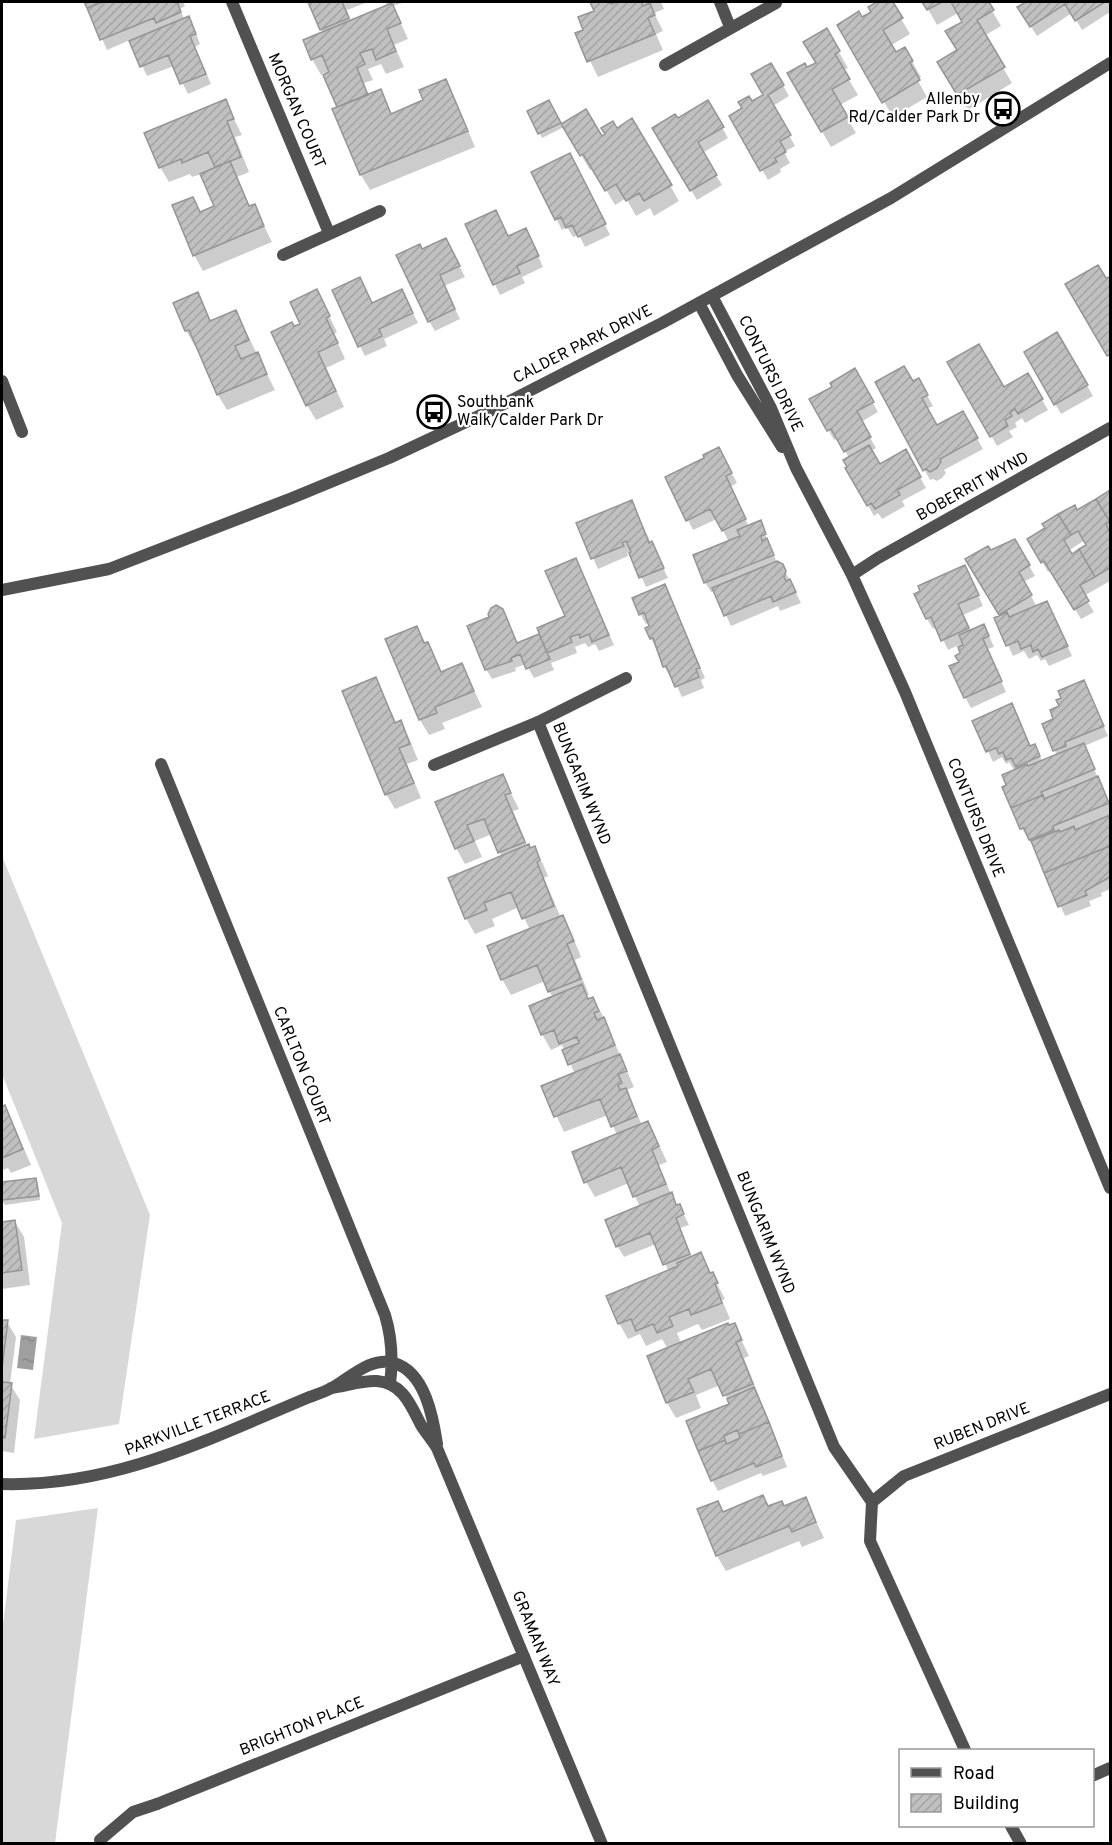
<svg xmlns="http://www.w3.org/2000/svg" width="1112" height="1845" viewBox="0 0 1112 1845" font-family="Overpass,sans-serif">
<defs>
<pattern id="water-ripples" width="26" height="14" patternUnits="userSpaceOnUse" patternTransform="scale(1.5)"><rect width="26" height="14" fill="#9f9f9f"/><path d="M2 4q2-2 4 0t4 0M15 11q2-2 4 0t4 0" fill="none" stroke="#878787"/></pattern>
<pattern id="building-hatch" width="6" height="6" patternUnits="userSpaceOnUse" patternTransform="scale(1.5)"><rect width="6" height="6" fill="#c0c0c0"/><path d="M-1 1l2-2M0 6l6-6M5 7l2-2" fill="none" stroke="#a3a3a3"/></pattern>
</defs>
<rect width="100%" height="100%" fill="#fff"/>
<path fill="#d8d8d8" d="M2 856 150 1215 119 1424 34 1439 62 1223 2 1074Z
M98 1508 55 1843H2V1633L16 1520Z"/>
<path fill="url(#water-ripples)" d="M21 1335 37 1337 33 1370 17 1368Z"/>
<path fill="#0003" fill-rule="evenodd" d="M86 2H132L133 4 138 2H183L185 6 180 9 184 19 188 18 194 28 200 44 195 47 211 84 188 94 174 66 147 76 130 40 107 50Z
M309 2H368L347 10 351 21 388 7 385 2H405L393 6 408 39 394 45 404 67 386 74 381 64 368 69 373 80 364 83 369 96 380 91 392 114 425 101 446 81 454 97 475 147 370 190 361 175 334 110 339 108 324 73 321 75 312 59 323 33Z
M592 2H610L612 5 621 2H661L664 9 654 13 663 31 656 34 663 50 598 77 577 34 585 30 596 12Z
M880 2H891L910 34 890 46 896 54 905 49 921 77 917 79 927 97 893 117 839 25 862 19 873 13 870 8Z
M924 2H987L1001 26 984 36 1012 83 968 110 939 63 959 51 964 22 958 13 937 25Z
M1029 2H1110V12L1082 30 1072 13 1037 36 1019 8Z
M826 30 848 68 843 70 858 95 840 105 856 133 831 147 789 74 807 69 818 63Z
M771 65 789 96 773 106 795 146 784 152 790 163 780 169 781 172 768 180 731 116 765 96Z
M225 101 242 135 235 137 249 172 237 177 250 207 254 206 272 242 203 271 194 255 193 199 201 213 216 207 201 174 192 177 190 174 169 182 160 167Z
M549 102 561 126 585 111 601 138 632 120 679 201 654 216 650 208 636 216 626 198 615 205 593 168 590 170 564 127 542 138 529 112Z
M708 103 728 138 702 153 722 185 697 200 654 128 678 121Z
M575 165 610 235 585 247 579 235 573 237 567 227 562 230 533 173Z
M467 224 509 238 531 240 543 267 522 277 525 283 500 295Z
M451 250 465 277 444 286 460 319 435 331 429 321 422 251Z
M1110 280V359L1067 285Z
M317 291 337 332 334 334 345 359 326 368 344 407 316 420 307 405 294 328 302 324Z
M197 294 212 322 236 312 275 390 227 410 218 395 197 345 195 346 186 331Z
M407 301 418 323 384 339 387 346 365 356 360 346 372 305Z
M1057 334 1093 396 1061 414 1026 352Z
M949 363 1003 389 1028 375 1048 410 1025 423 1022 418 1015 423 1017 427 1009 431 1013 437 997 446Z
M855 371 878 412 861 422 876 448 871 451 880 466 905 451 926 488 902 501 905 506 882 519 878 513 874 516 847 469 849 458 838 438 834 440 811 400 834 387Z
M877 383H912L924 390 933 406 926 409 936 427 963 413 983 449 944 470 946 473 942 478 937 481 933 479 930 480Z
M724 459 737 483 730 487 749 527 760 522 777 563 782 565 801 603 780 611 778 606 731 626 715 591 711 592 705 582 729 542 717 519 693 530 667 478Z
M1110 492V581L1084 596 1094 612 1081 619 1051 570 1048 572 1029 539ZM1085 540 1088 546 1071 556 1068 551Z
M631 501 668 578 646 587 630 552 627 553 628 556 598 569 578 524Z
M1015 541 1035 576 1023 582 1037 607 1052 613 1072 656 1049 666 1045 659 1041 661 1037 655 1029 659 1024 651 1013 656 996 619 1001 616 968 559 991 552Z
M576 559 614 645 599 651 595 644 588 647 585 643 575 647 577 653 551 663 554 670 534 678 526 664 515 668 516 671 492 679 486 669 491 618 502 610 518 644 541 635 567 617Z
M970 577 983 606 963 615 971 631 989 636 994 647 987 649 1006 692 971 708 965 697 961 662 962 654 959 645 948 650 937 627 933 629 927 619Z
M665 586 705 678 701 680 704 688 682 697 672 676H670L664 666 651 638 650 623 646 624 640 614Z
M416 628 436 659 442 673 462 665 482 707 442 723 445 729 429 735 420 720 387 640Z
M376 679 397 724 400 722 409 738 418 760 407 764 421 798 395 809 386 794Z
M1083 681 1108 736 1084 746 1110 805V889L1101 893 1102 896 1089 901 1091 906 1065 916 1036 850 1022 829 1004 787 1008 785 1014 770 1009 762 1006 764 1002 757 993 762 974 721 1017 715 1031 747 1034 746 1043 762 1057 756 1044 724 1055 720 1061 707Z
M502 776 519 809 513 811 528 847 530 850 534 848 543 864 548 876 544 878 561 918 562 917 571 932 581 957 575 960 589 995H587L589 1000 593 999 602 1014 634 1087 626 1090 627 1093 642 1125 647 1122 656 1138 667 1162 659 1165 671 1194 678 1206 679 1205 689 1225 680 1228 692 1258 701 1254 725 1299 722 1300 730 1319 702 1330 698 1324 677 1333 681 1343 734 1325 749 1356 744 1358 787 1467 763 1476 761 1473 718 1491 712 1480 730 1405 720 1385 696 1395 701 1408 676 1418 667 1403 649 1357 668 1349 662 1339 646 1346 640 1334 628 1339 619 1323 669 1272 656 1244 624 1257 618 1247 607 1221 640 1207 629 1183 595 1197 586 1182 617 1135 608 1115 564 1132 543 1087 575 1074 562 1045 551 1050 542 1034 553 998 545 981 511 995 502 979 530 930 519 907 492 919 495 926 475 934 466 918 450 878 502 857 492 834 475 841 482 857 465 864 456 848 437 803Z
M5 1107 13 1123 31 1165 11 1173 8 1168 2 1170V1109Z
M36 1179 38 1184 40 1200 5 1205 2 1200V1183Z
M15 1222 24 1237 30 1285 2 1289V1224Z
M2 1321 7 1322 16 1337 10 1384 20 1400 14 1453 2 1451Z
M806 1499 824 1538 802 1547 799 1541 726 1571 717 1556 698 1510 718 1502 724 1513 784 1508Z"/>
<path fill="url(#building-hatch)" stroke="#959595" stroke-width="1.5" d="M84 2H103L87 8Z
M103 2H177L181 12 156 23 154 18 100 40 87 8Z
M308 2H342L349 18 320 30Z
M590 2H610L611 4 617 2H641L643 6 650 3 655 15 648 18 655 34 587 62 575 33 583 30 578 17 594 11Z
M877 2H893L903 18 883 30 896 52 905 47 913 61 910 63 920 80 882 103 837 25 859 11 862 17 871 12 868 7Z
M922 2H942L927 10Z
M951 2H989L994 10 977 20 1005 67 957 95 937 62 957 50 945 31 962 22Z
M1026 2H1105L1075 21 1065 4 1030 27 1017 7Z
M392 3 401 23 387 29 396 51 376 60 372 49 360 53 365 64 357 68 368 95 337 107 323 75 329 72 322 55 311 60 303 40Z
M189 16 196 34 190 36 206 74 180 84 168 55 140 67 129 41Z
M827 28 840 51 835 54 850 79 832 89 848 117 821 132 787 73 805 63 807 67 816 63 803 42Z
M771 63 784 85 768 95 791 135 780 141 786 152 775 158 777 162 760 171 729 116 742 108 738 102 749 96 752 101 763 95 751 74Z
M446 79 468 131 360 175 332 109 381 89 391 114 423 100 419 90Z
M226 99 234 119 227 121 241 157 215 167 208 152 182 163 181 159 159 168 144 133Z
M549 100 561 123 538 134 527 111Z
M708 100 724 127 698 142 717 175 690 191 652 128 675 114 678 118Z
M586 109 602 136 605 134 601 128 613 121 617 128 632 118 672 185 644 201 639 193 626 201 616 184 605 191 583 154 580 156 561 124Z
M570 153 606 224 578 237 572 225 566 228 561 217 555 220 531 172Z
M230 161 249 206 255 204 264 226 193 256 172 205 193 197 200 212 214 206 200 174Z
M496 210 508 236 526 228 539 256 517 266 520 273 493 285 465 224Z
M446 238 460 266 440 275 455 309 428 322 396 255 420 244 422 249Z
M1098 265 1106 278 1110 277V354L1107 356 1065 284Z
M360 277 372 303 402 289 413 313 379 329 382 336 358 347 332 290Z
M317 289 330 316 326 318 338 343 318 352 336 391 306 406 271 332 292 322 294 326 300 324 290 302Z
M198 292 210 321 236 310 249 340 235 346 241 359 258 352 267 374 217 395 189 330 185 331 173 303Z
M1057 332 1088 385 1054 405 1024 352Z
M979 344 1004 387 1028 373 1043 399 1018 414 1015 409 1010 412 1012 416 1005 420 1008 426 990 437 947 362Z
M904 366 913 381 919 378 928 395 922 398 937 425 963 411 978 438 940 459 941 462 937 468 930 472 926 469 923 471 875 382Z
M855 368 874 402 857 411 871 437 844 452 831 429 827 431 809 399 832 387 830 383Z
M869 445 880 464 906 449 921 477 897 490 900 495 875 509 871 503 867 506 845 468 847 467 843 460Z
M719 447 732 473 726 476 746 519 722 531 710 509 686 521 665 477 704 458 703 455Z
M1110 490V522L1096 499Z
M1096 499 1110 522 1106 524 1110 533V570L1109 568 1095 577 1079 549 1086 545 1078 531 1071 535 1058 514 1075 505 1077 510Z
M632 500 649 543 652 541 664 568 639 578 629 553 631 552 626 541 622 543 624 546 591 559 576 523Z
M1058 514 1071 535 1064 540 1072 554 1079 549 1095 577 1080 585 1089 601 1074 610 1044 561 1041 563 1027 539 1045 528 1042 524Z
M761 520 766 534 761 536 762 541 767 538 774 555 704 583 693 555 740 536 737 530Z
M1015 539 1030 565 1019 572 1032 595 999 615 965 559 988 546 991 550Z
M576 558 609 635 592 642 589 634 580 638 579 634 570 637 572 642 547 653 537 628 565 616 545 571Z
M777 561 783 564 786 571 784 577 786 581 790 579 796 592 773 602 771 596 724 616 712 588Z
M965 565 979 595 958 604 969 628 941 641 931 617 926 619 914 594 920 591 918 586Z
M665 584 700 668 696 669 699 677 675 687 666 666 663 667 653 638 650 639 645 628 649 626 644 612 639 615 632 598Z
M1047 601 1068 646 1042 657 1038 649 1033 652 1031 645 1021 649 1018 641 1006 646 994 618 1007 612 1009 617Z
M496 605 503 609 517 643 539 634 550 659 526 669 520 654 511 658 512 661 485 670 467 626 489 617 488 614 491 608Z
M984 624 989 636 983 639 1002 681 964 698 949 666 959 662 955 656 960 653 958 647 963 645 959 635Z
M417 626 424 643 428 642 441 672 462 663 474 691 435 707 437 713 419 720 385 639Z
M376 677 395 723 401 720 410 744 399 748 414 783 385 795 342 691Z
M1084 680 1104 726 1065 742 1066 746 1053 751 1042 724 1053 719 1050 710 1059 706 1056 700 1061 698 1058 691Z
M1012 703 1030 746 1035 744 1040 756 1016 767 1011 758 1006 760 1003 752 999 754 996 748 986 752 972 721Z
M1084 743 1095 769 1041 792 1043 795 1011 808 1002 787 1006 785 1002 775 1027 764 1028 766Z
M503 774 511 793 505 795 525 842 498 853 484 819 467 825 474 841 455 849 435 802Z
M1098 776 1109 803 1053 826 1054 830 1029 840 1024 828 1020 829 1011 808 1043 795 1044 799Z
M1110 815V846L1044 873 1031 841 1059 830 1060 832 1074 826 1075 830Z
M529 844 530 848 535 846 540 860 537 862 554 906 522 919 511 892 484 903 487 910 465 919 448 878Z
M1110 846V877L1085 891 1087 895 1058 907 1044 873Z
M563 915 574 941 567 944 581 979 548 992 537 965 501 980 487 946Z
M582 984 588 999 593 997 599 1011 594 1013 597 1020 604 1017 615 1045 568 1065 562 1050 579 1043 577 1037 559 1044 554 1030 541 1035 529 1006Z
M620 1054 627 1071 618 1074 622 1083 618 1085 620 1090 626 1088 637 1116 611 1127 600 1099 554 1117 541 1086Z
M5 1105 23 1149 2 1158V1107Z
M648 1121 659 1146 652 1150 666 1184 633 1197 621 1167 584 1183 572 1152Z
M36 1178 39 1196 2 1200V1182Z
M672 1192 676 1205 680 1204 684 1214 676 1218 690 1254 663 1265 650 1233 616 1247 605 1220Z
M15 1220 22 1270 2 1273V1222Z
M701 1252 710 1273 713 1272 718 1283 715 1284 722 1303 691 1315 689 1309 669 1317 673 1326 657 1333 653 1324 636 1331 631 1319 618 1324 606 1296 678 1266 677 1263Z
M2 1320H8L2 1368Z
M728 1323 729 1325 735 1323 742 1340 736 1342 753 1384 723 1396 711 1369 688 1379 694 1392 666 1403 647 1356Z
M2 1382 12 1383 5 1438 2 1437Z
M754 1387 769 1422 739 1434 737 1430 724 1436 725 1440 698 1451 686 1421 729 1404 727 1399Z
M769 1422 782 1456 756 1467 754 1463 711 1481 698 1451 725 1440 727 1444 740 1438 739 1434Z
M763 1495 768 1506 782 1501 784 1506 806 1497 816 1522 792 1532 789 1526 716 1556 697 1509 718 1501 723 1512Z"/>
<g fill="none" stroke-linecap="round" stroke-linejoin="round">
<path stroke="#515151" stroke-width="12" d="M434 765 538 722 626 678
M100 1840 133 1812 157 1804"/>
<path stroke="#515151" stroke-width="12" d="M232 2 329 233
M720 2 730 27
M665 65 776 3
M283 255 380 211
M712 296 771 408 796 468 852 575 905 692 1110 1188
M699 303 737 375 782 447
M2 381 22 432
M852 575 878 558 1110 428
M538 722 834 1447 872 1502 870 1541 965 1750
M161 764 385 1315C392 1338 393 1361 390 1384
M331 1388C346 1386 363 1380 377 1381 403 1383 411 1406 421 1425 426 1433 432 1440 437 1448L602 1844
M2 1484C113 1487 207 1440 307 1398 315 1395 324 1392 332 1388 350 1378 371 1356 394 1363 425 1372 433 1417 437 1444
M872 1502 904 1476 1110 1394
M1092 1776 1110 1768
M157 1804 524 1656
M1011 1826 1021 1844"/>
<path stroke="#515151" stroke-width="12" d="M2 590 109 569 292 498 389 458 498 407 662 323 891 198 1110 63"/>
</g>
<defs>
<g id="bus-ring" transform="scale(1.725)"><circle r="9.5" fill="#fff" stroke="#000" stroke-width="1.5"/><path d="M-5-6H5V4H4V6H2V4H-2V6H-4V4H-5ZM-3.5-4V0h7V-4ZM-3.5 1.2v1.5H-2V1.2ZM2 1.2v1.5H3.5V1.2Z" fill="#000"/></g>
</defs>
<g fill-rule="evenodd">
<use href="#bus-ring" x="1003" y="109"/>
<use href="#bus-ring" x="434" y="412"/>
</g>
<g text-anchor="middle" dominant-baseline="central" stroke-width="4.5" stroke-linejoin="round" paint-order="stroke">
<g font-size="16" fill="#000" stroke="#fff" text-anchor="end">
<text x="980" y="100">Allenby<tspan x="980" dy="18">Rd/Calder Park Dr</tspan></text>
<text x="457" y="403" text-anchor="start">Southbank<tspan x="457" dy="18">Walk/Calder Park Dr</tspan></text>
</g>
<g font-size="16" fill="#000" stroke="#fff">
<text transform="translate(296 111) rotate(67)">MORGAN COURT</text>
<text transform="translate(583 345) rotate(-27)">CALDER PARK DRIVE</text>
<text transform="translate(770 374) rotate(64)">CONTURSI DRIVE</text>
<text transform="translate(973 487) rotate(-29)">BOBERRIT WYND</text>
<text transform="translate(581 784) rotate(68)">BUNGARIM WYND</text>
<text transform="translate(975 818) rotate(68)">CONTURSI DRIVE</text>
<text transform="translate(301 1066) rotate(68)">CARLTON COURT</text>
<text transform="translate(765 1233) rotate(68)">BUNGARIM WYND</text>
<text transform="translate(198 1424) rotate(-21)">PARKVILLE TERRACE</text>
<text transform="translate(982 1427) rotate(-22)">RUBEN DRIVE</text>
<text transform="translate(535 1639) rotate(68)">GRAMAN WAY</text>
<text transform="translate(302 1727) rotate(-22)">BRIGHTON PLACE</text>
</g>
</g>
<rect width="1112" height="1845" fill="none" stroke="#000000" stroke-width="6"/>
<rect x="899" y="1749" width="195" height="78" fill="#ffffff" stroke="#999999" stroke-width="1.5"/>
<rect x="911" y="1768" width="30" height="9" fill="#515151" stroke="#999999" stroke-width="1.5"/>
<text x="953" y="1779" font-size="18" fill="#000000">Road</text>
<rect x="911" y="1794" width="30" height="18" fill="url(#building-hatch)" stroke="#999999" stroke-width="1.5"/>
<text x="953" y="1809" font-size="18" fill="#000000">Building</text>
</svg>
